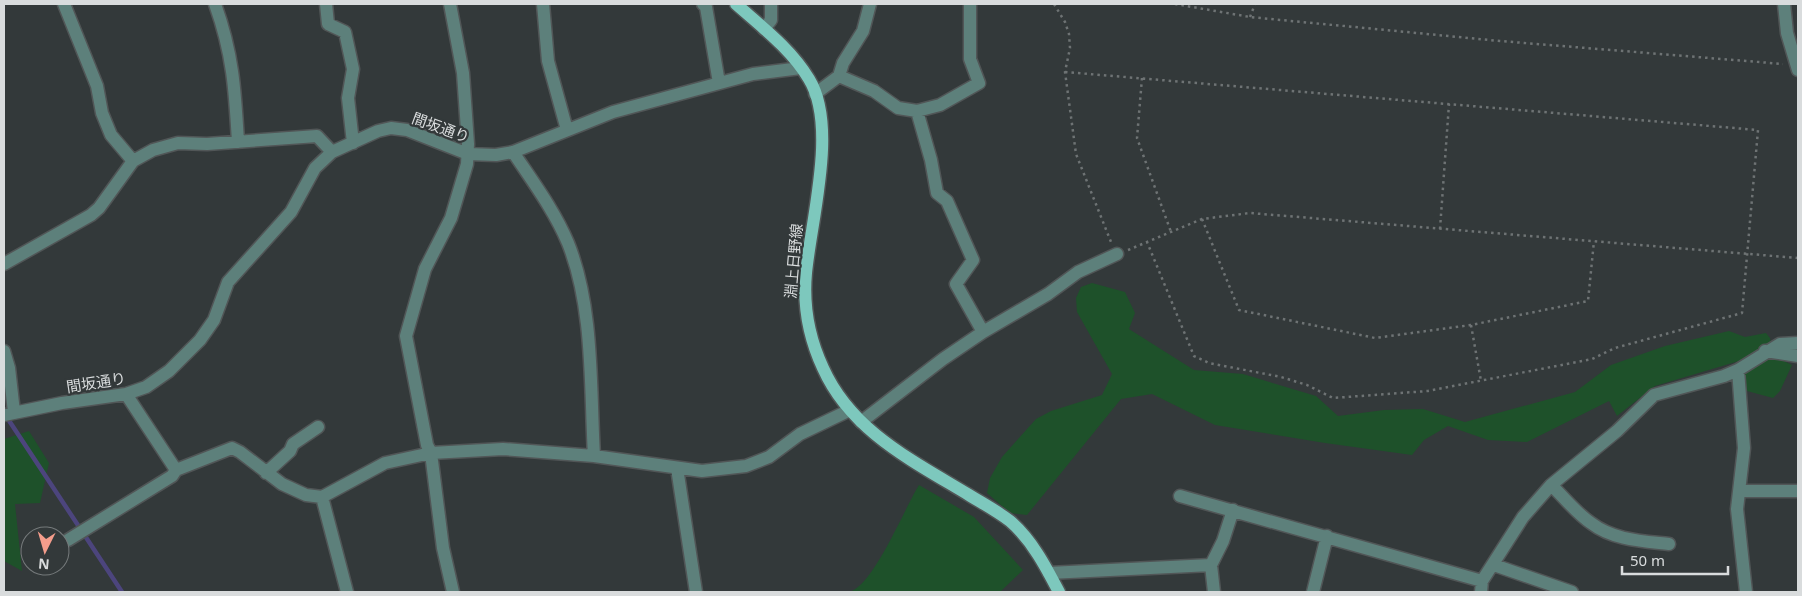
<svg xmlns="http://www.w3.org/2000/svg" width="1802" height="596" viewBox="0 0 1802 596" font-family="'Noto Sans','Noto Sans JP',sans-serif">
<rect width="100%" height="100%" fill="#33393a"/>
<path fill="#1e512a" d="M1092 283 1125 292 1135 313 1129 329 1194 370 1243 374 1316 396 1338 416 1384 410 1423 409 1465 422 1575 392 1611 365 1665 346 1729 331 1745 337 1766 333 1770 338 1773 356 1792 365 1780 391 1773 398 1747 391 1739 361 1655 386 1617 416 1609 401 1527 442 1488 440 1448 426 1424 440 1412 455 1325 443 1215 425 1152 394 1121 399 1027 515 1010 513 987 493 990 478 1002 457 1036 419 1051 411 1102 395 1112 374 1077 312 1076 298 1081 287Z
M29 431 49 463 40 503 15 504 22 571 4 561V439Z
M919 485 974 517 1023 570 1000 592H849C873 587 905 507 919 485Z"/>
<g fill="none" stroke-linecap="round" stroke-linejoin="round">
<path stroke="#4c457d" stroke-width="4.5" d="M6 416 122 592"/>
<g stroke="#515657" stroke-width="15">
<path id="minor" d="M64 4 97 86 102 113 111 135 133 161
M215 4C233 54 235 90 238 142
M326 4 328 24 345 32 353 69 348 98 353 143
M450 4 463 73 468 144 467 164 451 218 425 269 406 336 427 445 431 453 443 548 453 592
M543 4 548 61 567 130
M703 4 706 7 719 83
M1784 4 1787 33 1798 70
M764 29 771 20V4
M839 76 874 91 898 108 917 111 940 105 979 83 970 59V4
M815 94 839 76 843 63 863 31 870 4
M917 111 931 160 937 193 947 201 973 260 956 284 983 332
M513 152C533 182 554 210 568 243 594 308 590 387 594 456
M4 264 91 215 99 208 133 161 153 150 178 143 207 144 317 136 332 152
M4 351 9 368 14 412
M1765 351 1798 356
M1738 370 1744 448 1737 509 1746 592
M126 394 176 470
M4 415 62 403 126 394 146 387 169 371 200 340 214 320 228 282 291 212 315 168 332 152 378 131 391 128 407 130 468 154 496 155 513 152 613 112 753 74 801 68
M861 422 943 359 983 332 1048 294 1078 272 1117 254
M677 468 696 592
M266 473 290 451 293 444 318 427
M1551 485C1564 497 1576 513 1591 523 1613 540 1642 541 1669 544
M1739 491H1798
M1180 496 1482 581
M322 497 347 592
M68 540 172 476 176 470 232 448 240 452 282 484 306 495 322 497 385 463 431 453 503 449 594 456 702 471 746 466 769 457 800 434 850 410
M1494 565 1572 592
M1049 573 1211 565
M1214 592 1211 565 1223 541 1233 510
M1313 592 1327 536
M1481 592 1482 581 1523 517 1551 485 1617 431 1654 395 1724 376 1738 370 1780 344 1798 343"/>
</g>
<g stroke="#515657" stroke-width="15">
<path id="major" d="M736 4C762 27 791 49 809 79 838 126 811 220 806 273 803 306 809 338 823 368 851 431 913 461 969 495 982 503 997 511 1010 521 1032 540 1046 567 1059 592"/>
</g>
<path stroke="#6e7374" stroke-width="2.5" stroke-dasharray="2.5 4" stroke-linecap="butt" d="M1054 4 1065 22 1069 34 1070 48 1065 72 1076 154 1111 242
M1175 4 1250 17 1500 41 1783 64
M1250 17 1255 4
M1065 72 1758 130 1742 313 1615 348 1592 359 1428 391 1333 398 1307 385 1281 377 1209 363 1194 356 1147 242
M1142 78 1137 138 1171 232
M1202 219 1239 310 1375 338 1471 325 1588 301 1594 241
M1440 229 1449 104
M1128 250 1202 219 1250 213 1798 258
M1471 325 1481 381"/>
<use href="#minor" stroke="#5d807b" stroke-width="12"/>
<use href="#major" stroke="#7dc8bd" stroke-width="12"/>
</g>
<g text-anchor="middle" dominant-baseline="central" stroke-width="4.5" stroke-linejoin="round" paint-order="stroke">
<g font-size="15" fill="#d9dcdd" stroke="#33393a">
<text transform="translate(441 127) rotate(20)">間坂通り</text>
<text transform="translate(793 261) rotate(-85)">淵上日野線</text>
<text transform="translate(96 382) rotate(-9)">間坂通り</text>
</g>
</g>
<rect width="1802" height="596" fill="none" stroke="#d9dcdd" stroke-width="10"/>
<g transform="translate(45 551) rotate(185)"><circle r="24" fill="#33393a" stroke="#757a7b"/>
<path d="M0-4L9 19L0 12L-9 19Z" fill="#f49d8c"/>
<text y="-8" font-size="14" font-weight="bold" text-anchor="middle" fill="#d9dcdd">N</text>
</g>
<path d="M1622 566v8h106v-8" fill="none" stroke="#d9dcdd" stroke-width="2.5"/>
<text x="1630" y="566" font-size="15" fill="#d9dcdd" stroke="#33393a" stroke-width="4" paint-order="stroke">50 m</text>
</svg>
